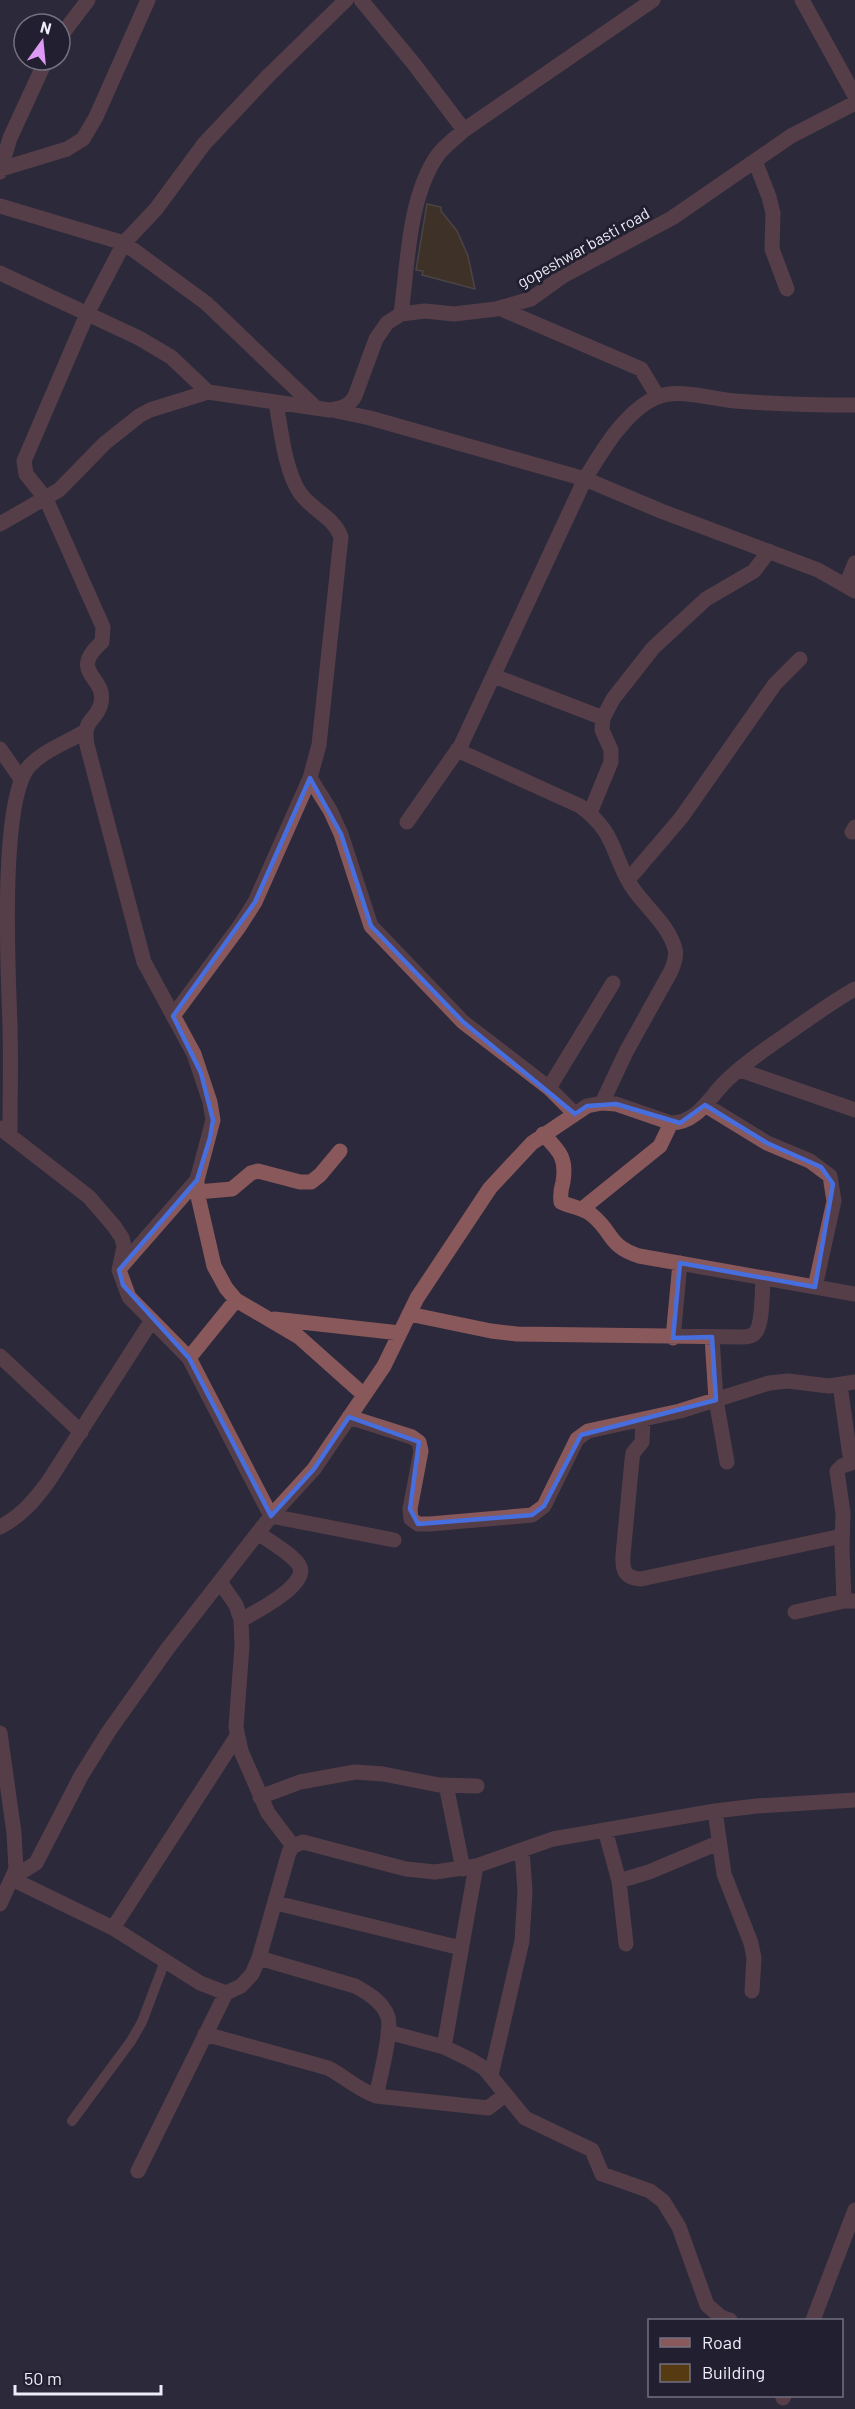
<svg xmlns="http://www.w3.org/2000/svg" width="855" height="2409" viewBox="0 0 855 2409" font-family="Barlow,sans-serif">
<rect width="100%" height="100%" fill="#2b293b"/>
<path fill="#553a12" stroke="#726452" stroke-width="1.5" d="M427 204 441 207V211L457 231 468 256 475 289 422 275 423 271 416 270Z"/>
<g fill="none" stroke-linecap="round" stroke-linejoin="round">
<path stroke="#88585a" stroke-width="10" d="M72 2121 131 2041 142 2022 165 1961"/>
<path stroke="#88585a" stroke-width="15" d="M346 0 269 75 204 144 156 209 124 243 88 312 24 461 26 474 46 499 103 627 102 642C67 673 107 676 101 703 97 722 82 717 87 745L144 962 194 1054 210 1102 213 1120 197 1180V1192L214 1266 226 1288 236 1300 299 1337 364 1395
M361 0 414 64 464 130
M802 0 855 96
M60 37 88 0
M755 161 769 197 773 213 772 249 787 289
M1 169 67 149 83 139 96 117 148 0
M0 172 10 138 46 60
M0 206 124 243 206 303 315 407
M0 273 139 338 171 357 208 392
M499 308 641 369 658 397
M401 314C408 263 408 199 437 156 444 146 456 138 464 130L653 0
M332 410 370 418 585 479 661 511 818 570 855 591
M0 524 59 490 105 443 139 416 150 410 208 392 329 410C341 408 349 407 355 396L376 339 387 323 401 314 425 311 454 314 496 309 531 299 563 276 672 218 791 136 855 103
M846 585 855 563
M494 676 603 718
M0 749 21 779
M457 750 580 806C617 833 611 854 632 887 645 907 669 925 675 949 677 956 674 964 671 971L626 1052 602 1103
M310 778 330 810 341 834 371 926 463 1022 549 1088 575 1114
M590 813 611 762V750L602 730 603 718 613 699 653 648 706 599 754 571 769 551
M407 822 461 745 585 479C602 451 625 411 657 397 680 388 711 399 735 401 775 404 815 405 855 405
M852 832 855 827
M628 880 681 818 775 684 800 659
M173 1016 239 927 255 902 310 778 319 745 341 537C334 517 312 510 300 493 285 471 281 430 276 403
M740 1070 855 1110
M549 1088 613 983
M705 1105 767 1143 810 1161 830 1176 834 1201 815 1287
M0 1128 89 1197 114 1226 122 1238 124 1247 119 1270 129 1297 189 1358 271 1516 394 1540
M543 1134C559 1151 567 1157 563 1182 561 1189 560 1195 561 1202 571 1207 583 1208 592 1215 614 1233 607 1245 639 1256L855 1294
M10 1135C10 1099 11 1062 10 1025 8 970 0 809 27 769 40 752 66 743 84 732
M197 1192 232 1189 251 1173 258 1171 300 1182H311L320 1175 340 1151
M582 1209 660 1146 671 1123
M120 1268 197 1180
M409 1314 491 1331 517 1334 741 1337C746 1337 751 1337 755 1333 763 1325 762 1290 763 1278
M274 1319 400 1333
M712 1337 716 1400 727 1462
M673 1338 680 1263
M0 1356 81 1432
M189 1358 236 1300
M840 1385 851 1463
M349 1417 412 1437 419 1442 421 1451 410 1509 411 1519 418 1524H430L532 1515 544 1506 577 1439 588 1431 680 1411 769 1383 788 1381 829 1386 855 1382
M643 1419 642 1442 633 1453 632 1460 623 1555C622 1571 625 1578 641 1579L842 1536
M0 1527C21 1516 34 1501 48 1482L152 1320
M220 1582 236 1605 241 1620 242 1646 236 1727 241 1751 268 1813 293 1846
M844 1601 842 1548 843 1513 837 1471 842 1466 855 1462
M795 1612 844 1601H855
M241 1620C254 1613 311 1584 299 1565 292 1554 269 1541 258 1533
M0 1733 14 1833 16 1869 0 1904
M446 1785 463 1869
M260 1797 300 1782 355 1772 383 1774 439 1785 477 1786
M715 1811 724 1874 751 1943 754 1958 752 1991
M605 1830 619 1881 626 1944
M16 1869 25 1870 36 1863 81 1776 109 1731 168 1648 271 1516 314 1469 384 1366 417 1298 490 1188 532 1143 587 1106 602 1103 616 1104 671 1123C696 1123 708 1100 724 1083 746 1061 772 1045 797 1027 816 1014 835 1000 855 989
M12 1879 113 1928 200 1983 226 1993 241 1986 252 1974 259 1958 289 1852 293 1846 303 1842 406 1869 435 1872 476 1866 553 1839 715 1811 757 1806 855 1800
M619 1881 649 1872 718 1843
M276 1903 461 1948
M113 1928 237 1736
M259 1958 355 1986C368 1993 383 2002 388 2017 392 2032 380 2078 376 2096
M388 2032 444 2047 469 2059 484 2068 525 2118 592 2150 602 2174 650 2191 663 2201 679 2227 707 2305 721 2317 730 2320
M205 2034 328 2068C347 2078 355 2088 376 2096L488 2108 505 2095
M444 2047 476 1866
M491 2075 522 1941 525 1891 522 1850
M138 2171 226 1993
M813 2320 855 2210
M783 2398 784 2396"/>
</g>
<path d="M0 0H855V2409H0ZM310 778 341 834 371 926 463 1022 575 1114 587 1106 616 1104 680 1123 705 1105 767 1143 821 1167 833 1184 815 1287 680 1263 673 1338 712 1337 716 1400 581 1435 544 1506 532 1515 418 1524 410 1509 419 1442 349 1417 314 1469 271 1516 189 1358 123 1285 119 1270 197 1180 210 1138 213 1120 201 1073 173 1016 255 902Z" fill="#2b293b" fill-opacity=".55" fill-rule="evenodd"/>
<path fill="none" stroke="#476ede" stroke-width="4.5" stroke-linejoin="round" d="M310 778 341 834 371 926 463 1022 575 1114 587 1106 616 1104 680 1123 705 1105 767 1143 821 1167 833 1184 815 1287 680 1263 673 1338 712 1337 716 1400 581 1435 544 1506 532 1515 418 1524 410 1509 419 1442 349 1417 314 1469 271 1516 189 1358 123 1285 119 1270 197 1180 210 1138 213 1120 201 1073 173 1016 255 902Z"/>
<g text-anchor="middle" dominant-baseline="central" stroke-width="6" stroke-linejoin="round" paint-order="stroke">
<g font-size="16" fill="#edecf8" stroke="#211f30">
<text transform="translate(583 247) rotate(-29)">gopeshwar basti road</text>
</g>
</g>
<rect x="648" y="2319" width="195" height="78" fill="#211f30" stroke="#737180" stroke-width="1.5"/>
<rect x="660" y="2338" width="30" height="9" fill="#88585a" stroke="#737180" stroke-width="1.5"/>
<text x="702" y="2349" font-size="18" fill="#edecf8">Road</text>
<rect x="660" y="2364" width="30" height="18" fill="#553a12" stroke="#737180" stroke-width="1.5"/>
<text x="702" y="2379" font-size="18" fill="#edecf8">Building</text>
<g transform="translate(42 42) rotate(15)"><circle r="28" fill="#211f30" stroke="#737180" stroke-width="1.5"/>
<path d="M0-4.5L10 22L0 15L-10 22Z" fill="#dd99f3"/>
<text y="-9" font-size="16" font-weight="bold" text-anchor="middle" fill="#edecf8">N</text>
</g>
<path d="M15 2385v9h146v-9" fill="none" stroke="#edecf8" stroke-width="3"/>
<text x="24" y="2385" font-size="18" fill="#edecf8" stroke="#211f30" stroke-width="4.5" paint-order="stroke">50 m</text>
</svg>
